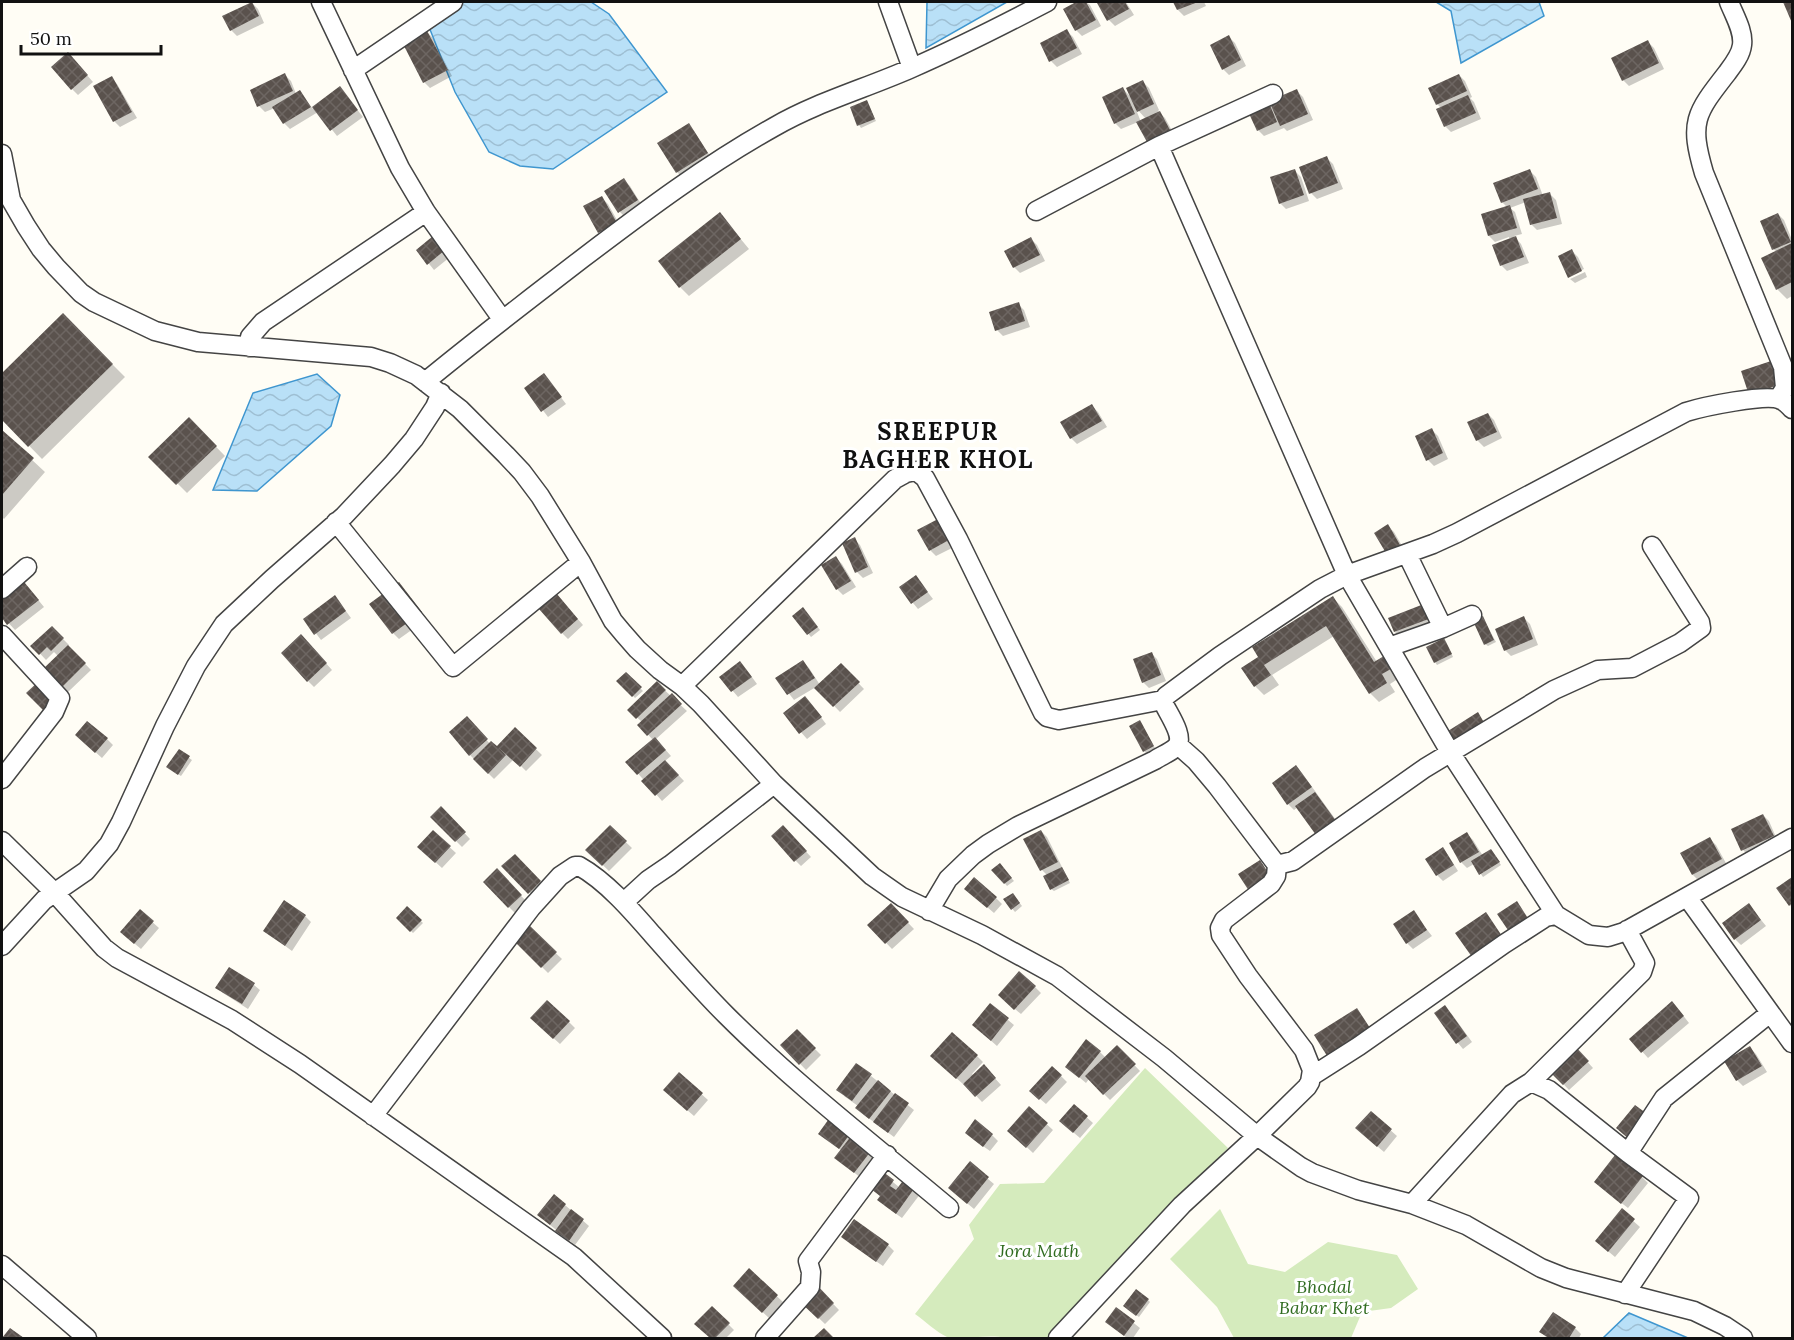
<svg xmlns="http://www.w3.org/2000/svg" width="1794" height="1340" viewBox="0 0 1794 1340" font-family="Lora,serif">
<defs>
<pattern id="water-waves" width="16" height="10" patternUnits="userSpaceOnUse" patternTransform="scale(1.5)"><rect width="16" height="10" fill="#b9e0f7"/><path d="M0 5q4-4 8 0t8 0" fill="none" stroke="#9ebfd3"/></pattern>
<pattern id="building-cross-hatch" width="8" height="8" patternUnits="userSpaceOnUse" patternTransform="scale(1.5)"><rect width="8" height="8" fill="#5a524d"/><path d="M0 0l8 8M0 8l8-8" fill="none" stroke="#6d6662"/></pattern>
</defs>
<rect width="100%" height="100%" fill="#fffdf5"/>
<path fill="#d5ebbd" d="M1145 1068 1228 1148 1048 1338H1005C991 1334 960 1340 947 1337 936 1332 925 1321 915 1314L974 1239 969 1225 1000 1184 1044 1183Z
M1220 1209 1248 1264 1285 1272 1328 1242 1397 1255 1418 1289 1391 1308 1362 1312 1351 1338H1234L1217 1307 1170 1259Z"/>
<path fill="url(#water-waves)" stroke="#3f96cf" stroke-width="1.5" d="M438 2H591L609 14 667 92 553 169 520 166 489 152 455 92 429 27Z
M927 2H1007L926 48Z
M1436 2H1539L1544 16 1461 63 1451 11Z
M317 374 340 395 331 426 257 491 213 490 253 393Z
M1629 1313 1688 1338H1603Z"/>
<path fill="#0003" fill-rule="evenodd" d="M1079 2H1086L1090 5 1101 26 1082 36 1076 30 1065 9Z
M1102 2H1126L1134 15 1115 26 1109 20 1099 3Z
M1174 2H1204L1206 6 1184 16 1178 10Z
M252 3 258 9 264 23 237 36 231 30Z
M426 31 432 37 452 76 430 88 424 82Z
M1067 31 1073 37 1082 54 1057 67 1051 61Z
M1229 37 1235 43 1246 66 1229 75 1223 69Z
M1648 42 1654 48 1664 69 1629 86 1623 80Z
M74 60 93 82 78 95 72 89Z
M285 75 291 81 296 94 300 92 313 109 340 88 363 117 337 136 318 112 290 129 284 123 275 108 265 112 259 106Z
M1459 75 1465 81 1472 97 1470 98 1474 102 1481 119 1451 132 1445 126 1441 108 1437 104Z
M111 78 117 84 137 118 120 127 114 121 95 87Z
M1143 82 1149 88 1159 110 1158 111 1165 118 1175 136 1154 147 1148 141 1138 122 1121 129 1115 123 1123 89 1132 98ZM1135 107 1146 119 1141 122Z
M1297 91 1303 97 1313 120 1287 131 1284 128 1264 136 1258 130 1270 103Z
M867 102 876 121 861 128 859 125Z
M688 125 694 131 712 159 683 178 677 172Z
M1327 158 1333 164 1343 189 1317 199 1311 193Z
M1295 171 1301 177 1309 201 1286 209 1280 203Z
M1530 171 1536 177 1543 196 1550 194 1556 200 1562 224 1537 230 1531 224 1526 202 1510 208 1515 212 1522 234 1514 236 1521 244 1529 263 1507 271 1501 265 1510 240 1509 237 1495 242 1489 236 1507 207 1502 202Z
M624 180 630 186 643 207 626 218 620 212 606 191Z
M602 198 608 204 622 229 606 238 600 232Z
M720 214 749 249 689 296 680 287Z
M1778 214 1784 220 1792 240V296L1787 299 1777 289V252L1773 249Z
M433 238 450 257 434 270 418 250Z
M1031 239 1037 245 1045 261 1020 273 1014 267 1006 251Z
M1572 251 1578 257 1584 269 1569 276V278L1560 257Z
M1585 272 1587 277 1575 283 1570 279Z
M1018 304 1024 310 1030 327 1003 336 997 330Z
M63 315 125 377 42 459 2 418V376Z
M544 375 566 404 548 417 526 388Z
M1092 406 1098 412 1107 427 1077 444 1071 438Z
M1488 414 1494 420 1502 438 1484 447 1478 441 1469 423Z
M189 419 225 456 187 493 151 457Z
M1432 430 1438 436 1448 459 1434 466 1428 460Z
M2 432 45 472 4 519 2 517Z
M937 521 954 547 936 556 930 550Z
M1388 526 1394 532 1405 551 1393 558Z
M854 539 860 545 873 573 863 578 857 572Z
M836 558 842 564 856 587 843 595 837 589Z
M916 577 933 599 918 609 913 603Z
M399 584 427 619 399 639 393 633Z
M26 585 44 607 15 630 2 616V594Z
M1333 598 1342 607 1377 662 1388 655 1404 675 1390 684 1395 692 1379 702 1370 693 1334 636 1272 675 1279 685 1264 695 1255 686 1260 657Z
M563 602 583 625 568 639 562 633Z
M340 603 351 618 321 640 305 619Z
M1428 604 1439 623 1401 638 1395 632Z
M805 611 820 630 811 637 794 616Z
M1483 618 1496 642 1488 646 1485 644Z
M1524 618 1530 624 1538 645 1511 656 1505 650Z
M52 628 69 645 68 646 91 670 68 692 45 669 58 656 54 652 46 660 33 646Z
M307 642 332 670 314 687 308 681Z
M1446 642 1453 657 1437 665 1435 662Z
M1151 653 1157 659 1166 681 1149 688 1143 682Z
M803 662 809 668 820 685 841 665 864 689 840 712 816 687 794 700 777 678Z
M746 669 757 684 738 697 721 677Z
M626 674 643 691 635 698 619 681Z
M657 683 687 711 656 739 671 756 665 761 684 781 662 801 628 762 653 740 639 725 642 722 629 710Z
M811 704 826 724 807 739 785 714Z
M1140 722 1155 748 1146 753 1144 751Z
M473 724 490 744 497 748 515 729 542 755 526 771 514 759 494 779 470 755Z
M107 739 113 745 102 758 83 741Z
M179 751 192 760 181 776 170 769Z
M1296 767 1302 773 1341 827 1298 807 1294 810 1288 804Z
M441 808 470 839 462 847 432 817Z
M1763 815 1769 821 1778 842 1749 856 1743 850Z
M610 827 632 848 609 871 587 850Z
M1041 831 1047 837 1070 883 1054 891 1051 889 1048 876 1042 870Z
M433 832 456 853 442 868 419 847Z
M789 833 811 857 801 866 796 861Z
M1467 834 1473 840 1483 856 1493 853 1501 865 1483 877 1474 864 1467 868 1461 862Z
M1710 839 1716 845 1727 865 1699 881 1693 875Z
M1443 849 1448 855 1458 871 1443 881 1437 875Z
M515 856 546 888 535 898 503 866Z
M1000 865 1014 881 1007 886 994 870Z
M497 871 527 902 515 913 485 883Z
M1792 879V908L1779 888Z
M972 894 996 898 1002 904 994 913Z
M1015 897 1022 906 1015 912 1005 900Z
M891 905 914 929 892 949 869 925Z
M1749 905 1766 926 1741 945 1735 939Z
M407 908 423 923 413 933 398 918Z
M140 911 159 928 141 949 128 938Z
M1413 912 1432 936 1413 949 1407 943Z
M305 916 311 922 292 951 265 931Z
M528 927 562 959 548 973 515 940Z
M229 969 254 985 260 990 248 1009 223 993 217 987Z
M1035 987 1041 993 1021 1014 1005 1001Z
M990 1005 1014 1025 997 1046 980 1031Z
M1678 1009 1689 1023 1648 1058 1631 1039Z
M1451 1013 1472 1042 1463 1049 1458 1043Z
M569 1022 575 1028 560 1044 538 1024Z
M797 1031 821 1055 806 1070 782 1045Z
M1117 1047 1140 1071 1110 1100 1089 1079 1086 1083 1073 1072 1100 1052 1106 1058Z
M1574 1047 1593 1068 1569 1090 1550 1070Z
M1750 1048 1756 1054 1767 1072 1743 1086 1737 1080Z
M977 1056 983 1062 972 1074 974 1076 984 1066 1001 1085 982 1102 964 1083 963 1084 938 1062Z
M1053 1068 1067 1082 1046 1104 1031 1091Z
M679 1074 708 1100 694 1116 671 1096Z
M871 1076 914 1110 894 1137 863 1114 858 1106 844 1096Z
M1074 1106 1093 1123 1080 1138 1067 1127Z
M1029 1108 1053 1130 1033 1153 1015 1136Z
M1371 1113 1397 1136 1384 1152 1363 1134Z
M851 1132 876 1158 861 1178 842 1163V1151L826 1139Z
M992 1135 998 1141 990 1151 973 1139Z
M970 1164 994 1184 974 1209 956 1194Z
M878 1170 899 1187 905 1180 921 1193 902 1218 885 1206 881 1197 873 1189Z
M1642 1177 1648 1183 1628 1208 1602 1188Z
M565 1205 589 1226 575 1245 545 1221Z
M1622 1211 1640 1227 1615 1257 1603 1247Z
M849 1243 888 1245 894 1251 883 1266Z
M749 1270 783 1302 769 1318 735 1286Z
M816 1286 839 1310 825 1324 801 1301Z
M1148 1300 1150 1302 1139 1317 1127 1309Z
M712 1308 734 1330 726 1338H712L697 1324Z
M1116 1309 1140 1328 1133 1338H1127L1107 1322Z
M1553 1314 1575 1328 1581 1334 1579 1338H1547L1541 1332Z"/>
<path fill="url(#building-cross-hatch)" d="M252 2 259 16 230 31 222 16Z
M1076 2H1086L1096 20 1075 31 1063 9Z
M1099 2H1125L1129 9 1107 21 1097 3Z
M1173 2H1198L1177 10Z
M1783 2H1792V23Z
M426 29 448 70 423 83 402 42Z
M1067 29 1077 48 1049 62 1040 43Z
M1229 35 1241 60 1222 70 1210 45Z
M1648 40 1659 63 1622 81 1611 58Z
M68 52 88 75 71 90 51 67Z
M285 73 293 91 257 107 250 90Z
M1459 74 1467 91 1436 105 1428 88Z
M112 76 132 112 113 122 93 86Z
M1143 80 1154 104 1137 112 1126 88Z
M340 86 358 110 330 131 312 107Z
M1123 87 1135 114 1114 124 1102 97Z
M1297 89 1308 114 1280 126 1269 101Z
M300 90 311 107 283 124 272 107Z
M1468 95 1476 113 1444 127 1436 109Z
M1267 98 1277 122 1257 131 1246 107Z
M867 100 875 119 857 126 850 107Z
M1160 111 1170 130 1147 142 1136 122Z
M689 123 708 153 676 173 657 143Z
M1327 156 1338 183 1309 194 1299 167Z
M1295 169 1304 195 1279 204 1270 177Z
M1530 169 1538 189 1501 203 1493 183Z
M624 178 638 200 618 213 604 191Z
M1550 192 1557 218 1530 225 1523 199Z
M602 196 617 223 598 233 583 206Z
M1510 205 1517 228 1488 236 1481 214Z
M720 212 741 239 679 288 658 261Z
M1778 213 1791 242 1772 250 1760 221Z
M433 236 445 250 427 265 416 250Z
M1516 236 1524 257 1500 266 1492 245Z
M1031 237 1040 255 1013 268 1004 251Z
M1792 243V282L1776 290 1761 258Z
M1572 249 1582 271 1568 278 1558 256Z
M1019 302 1025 321 995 331 989 312Z
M63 313 113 364 28 447 2 420V373Z
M1774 360 1782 384 1749 395 1741 371Z
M544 373 562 397 541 412 524 388Z
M1092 404 1102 421 1070 439 1060 422Z
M1488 413 1497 432 1476 441 1467 422Z
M189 417 217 446 176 485 148 457Z
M1432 428 1443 453 1426 461 1415 436Z
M2 430 34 458 2 495Z
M938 519 949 540 929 551 917 530Z
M1388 524 1400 545 1386 553 1374 533Z
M855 537 868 567 855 573 842 543Z
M836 556 851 581 836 590 821 565Z
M916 575 928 592 911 604 899 587Z
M20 577 39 600 7 625 2 618V592Z
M399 582 422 612 392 634 369 604Z
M557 594 578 619 561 634 539 609Z
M335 595 346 611 314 635 303 619Z
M1333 596 1374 662 1389 653 1396 666 1382 674 1387 683 1369 694 1326 626 1264 665 1271 675 1254 687 1241 668 1258 657 1252 647Z
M1429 602 1434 617 1394 632 1388 618Z
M803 607 818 627 807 635 792 616Z
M1483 616 1494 640 1484 645 1473 621Z
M1524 616 1533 639 1504 651 1495 629Z
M52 626 64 638 51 651 47 647 39 655 30 646Z
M301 634 327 663 307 682 281 653Z
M1444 638 1452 654 1434 663 1426 647Z
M68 645 86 663 61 688 43 669Z
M1152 652 1161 675 1142 683 1133 659Z
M803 660 815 678 787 695 775 678Z
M740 661 752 677 731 692 719 677Z
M841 663 860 682 833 707 814 688Z
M626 672 642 687 632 697 616 681Z
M39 681 55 697 43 710 26 693Z
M657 681 666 690 636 719 627 710Z
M672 693 682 704 647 736 637 725Z
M805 696 822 717 799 734 783 713Z
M1478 712 1486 726 1457 745 1448 731Z
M467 716 488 739 469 756 449 732Z
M1140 720 1154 746 1143 752 1129 726Z
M87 721 108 738 95 753 75 735Z
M515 727 537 748 520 767 499 748 506 755 488 774 473 759 491 741 497 746Z
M655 737 666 750 637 775 625 762Z
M179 749 190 756 178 775 166 767Z
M665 760 679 775 655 796 641 781Z
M1296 765 1312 787 1287 805 1272 783Z
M1315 792 1336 821 1316 835 1295 806Z
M441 806 466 832 455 842 430 817Z
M1763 814 1774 836 1741 851 1731 829Z
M610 825 627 841 602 866 585 850Z
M783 825 807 851 794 862 771 836Z
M433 830 451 846 435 863 417 847Z
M1041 830 1058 862 1040 871 1023 839Z
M1467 832 1479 852 1460 863 1449 843Z
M1710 837 1722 859 1692 875 1680 853Z
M1443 847 1454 865 1436 876 1425 859Z
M1491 849 1500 862 1479 875 1471 861Z
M515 854 541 881 528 894 501 866Z
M1260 860 1271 877 1249 891 1238 874Z
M1000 863 1012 878 1004 884 991 870Z
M1062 867 1069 880 1050 890 1043 876Z
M497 868 522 895 508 908 483 882Z
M974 877 997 897 987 908 964 889Z
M1792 877V903L1789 906 1776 888Z
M1013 893 1020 903 1011 910 1003 899Z
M284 900 306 915 285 946 263 931Z
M1517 901 1529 920 1510 933 1497 914Z
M891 903 909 922 885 944 867 925Z
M1749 903 1761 920 1734 940 1722 923Z
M407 906 422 920 410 932 396 918Z
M140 909 154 921 134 944 120 932Z
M1414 910 1427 930 1406 944 1393 924Z
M1486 912 1502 936 1472 957 1455 933Z
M528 924 557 952 541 968 513 940Z
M229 967 255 983 242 1004 215 988Z
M1019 971 1036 986 1014 1010 998 995Z
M547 1000 570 1021 553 1039 530 1018Z
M1672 1001 1684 1016 1641 1053 1629 1039Z
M990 1003 1009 1018 991 1041 972 1025Z
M1445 1005 1467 1036 1456 1044 1434 1013Z
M1357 1008 1372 1031 1329 1059 1314 1035Z
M797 1029 816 1048 799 1065 780 1045Z
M952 1032 978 1055 956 1079 930 1056Z
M1086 1039 1101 1051 1079 1078 1065 1067Z
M1117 1045 1136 1064 1103 1095 1085 1076Z
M1574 1045 1589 1061 1563 1085 1548 1070Z
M1750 1046 1762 1066 1736 1081 1724 1061Z
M856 1063 872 1074 852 1101 836 1090Z
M984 1064 996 1078 975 1097 963 1084Z
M1052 1066 1062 1075 1039 1100 1029 1091Z
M679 1072 703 1093 687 1111 663 1090Z
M878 1080 891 1091 869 1119 855 1108Z
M895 1093 909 1103 888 1133 873 1122Z
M1074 1104 1088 1116 1073 1133 1059 1121Z
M1635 1105 1650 1116 1630 1140 1616 1128Z
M1029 1106 1048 1123 1026 1148 1007 1131Z
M1371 1111 1392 1129 1377 1147 1355 1128Z
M831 1116 852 1131 839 1149 818 1134Z
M975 1119 993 1134 983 1147 965 1133Z
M852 1135 871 1151 854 1173 834 1158Z
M1615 1155 1643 1176 1621 1204 1594 1182Z
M970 1161 989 1177 967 1204 948 1188Z
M878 1168 894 1180 890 1186 896 1190 905 1178 916 1186 896 1214 877 1200 880 1196 871 1189Z
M554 1194 566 1204 550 1225 537 1215Z
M1622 1208 1635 1219 1608 1252 1595 1241Z
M571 1209 584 1219 569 1241 555 1231Z
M854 1219 889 1244 876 1262 841 1237Z
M749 1268 778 1295 762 1313 733 1286Z
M816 1284 834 1303 818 1319 799 1301Z
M1136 1289 1149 1299 1136 1316 1123 1306Z
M712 1306 730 1323 715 1338H710L694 1324Z
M1116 1307 1135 1321 1124 1336 1105 1322Z
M1553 1312 1576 1327 1569 1338H1549L1539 1332Z
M10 1328 24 1338H2Z
M824 1328 834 1338H813Z"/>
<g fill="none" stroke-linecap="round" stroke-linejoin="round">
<g stroke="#444" stroke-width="21">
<path id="minor" d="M321 2 400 168 426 212 502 319
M888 2 912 68
M1729 2C1734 15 1744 31 1742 45 1741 55 1733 65 1727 73 1695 114 1689 122 1704 173L1783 367 1785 388 1778 399
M353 70 453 2
M1159 146 1347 575 1450 752 1556 915
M2 154 11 200 26 226 41 249 56 267 81 293 94 302 155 331 198 342 371 357 390 363 416 375 460 409 506 455 522 472 540 496 581 562 613 621 623 633 637 649 660 670 682 686 701 704 774 784 872 876 902 897 982 935 1057 976 1164 1058 1257 1136 1307 1087 1310 1082 1312 1070 1304 1050 1248 976 1221 935 1220 928 1224 920 1271 884 1276 876 1277 865 1217 786 1196 761 1178 745
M1036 211 1159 146 1273 94
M249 347 250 337 263 322 426 212
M425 382C477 339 530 299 583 258 645 211 706 165 774 127 817 102 867 88 912 68 958 48 1003 25 1047 2
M336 522 453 667 581 562
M1407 554 1443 628
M2 589 27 567
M2 635 60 698 54 712 2 779
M1389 647 1443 628 1472 615
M682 686 895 479 906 473 916 471 925 478 958 539 1043 713 1047 717 1059 720 1163 700
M2 841 54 892 104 948 117 958 232 1020 300 1064 574 1257 662 1338
M1277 865 1293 861 1425 768 1554 690 1598 670 1632 668 1680 643 1701 628 1700 622 1652 546
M1687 897 1792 1043
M624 902 648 880 670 865 774 784
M929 911 948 879 973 855 988 844 1018 826 1155 760C1161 756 1171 752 1176 747 1186 737 1167 712 1163 702L1166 696 1220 656 1320 589 1347 575 1433 544 1457 533 1686 412C1702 407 1767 393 1781 400 1786 402 1789 406 1792 409
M2 946 44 900 86 871 109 844 121 822 165 726 196 666 224 624 272 579 344 516 392 465 414 439 435 407 441 393
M1312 1076 1359 1046 1504 944 1546 917 1556 915 1589 935 1608 937 1624 932 1792 838
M1531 1082 1642 972 1645 963 1627 930
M373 1116 531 908 560 876 575 866H579C606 881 632 911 652 934 676 961 700 989 726 1015 795 1084 874 1145 949 1208
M1628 1153 1664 1098 1770 1013
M1412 1204 1512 1094 1531 1082 1549 1090 1628 1153 1689 1198 1625 1294
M2 1265 87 1338
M765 1338 810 1287 811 1272 808 1261 887 1155
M1058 1338 1182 1205 1257 1136 1301 1167 1312 1173 1358 1190 1412 1204 1466 1225 1541 1268 1566 1278 1694 1311 1725 1326 1743 1338"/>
</g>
<use href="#minor" stroke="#fff" stroke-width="18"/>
</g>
<g text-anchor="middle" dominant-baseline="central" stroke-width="6" stroke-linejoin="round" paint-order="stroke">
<g font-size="18" font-style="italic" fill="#2f6b1f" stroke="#fff">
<text x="1039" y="1250">Jora Math</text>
<text x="1324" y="1286">Bhodal<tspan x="1324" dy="21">Babar Khet</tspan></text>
</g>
<g font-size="24" font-weight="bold" letter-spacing="1.5" fill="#111" stroke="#fff">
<text x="938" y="431">SREEPUR<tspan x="938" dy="28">BAGHER KHOL</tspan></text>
</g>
</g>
<rect width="1794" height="1340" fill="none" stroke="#111111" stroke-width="6"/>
<path d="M21 45v9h140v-9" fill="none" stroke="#111111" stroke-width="3"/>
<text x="30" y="45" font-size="18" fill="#111111" stroke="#ffffff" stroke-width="4.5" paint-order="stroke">50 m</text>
</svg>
